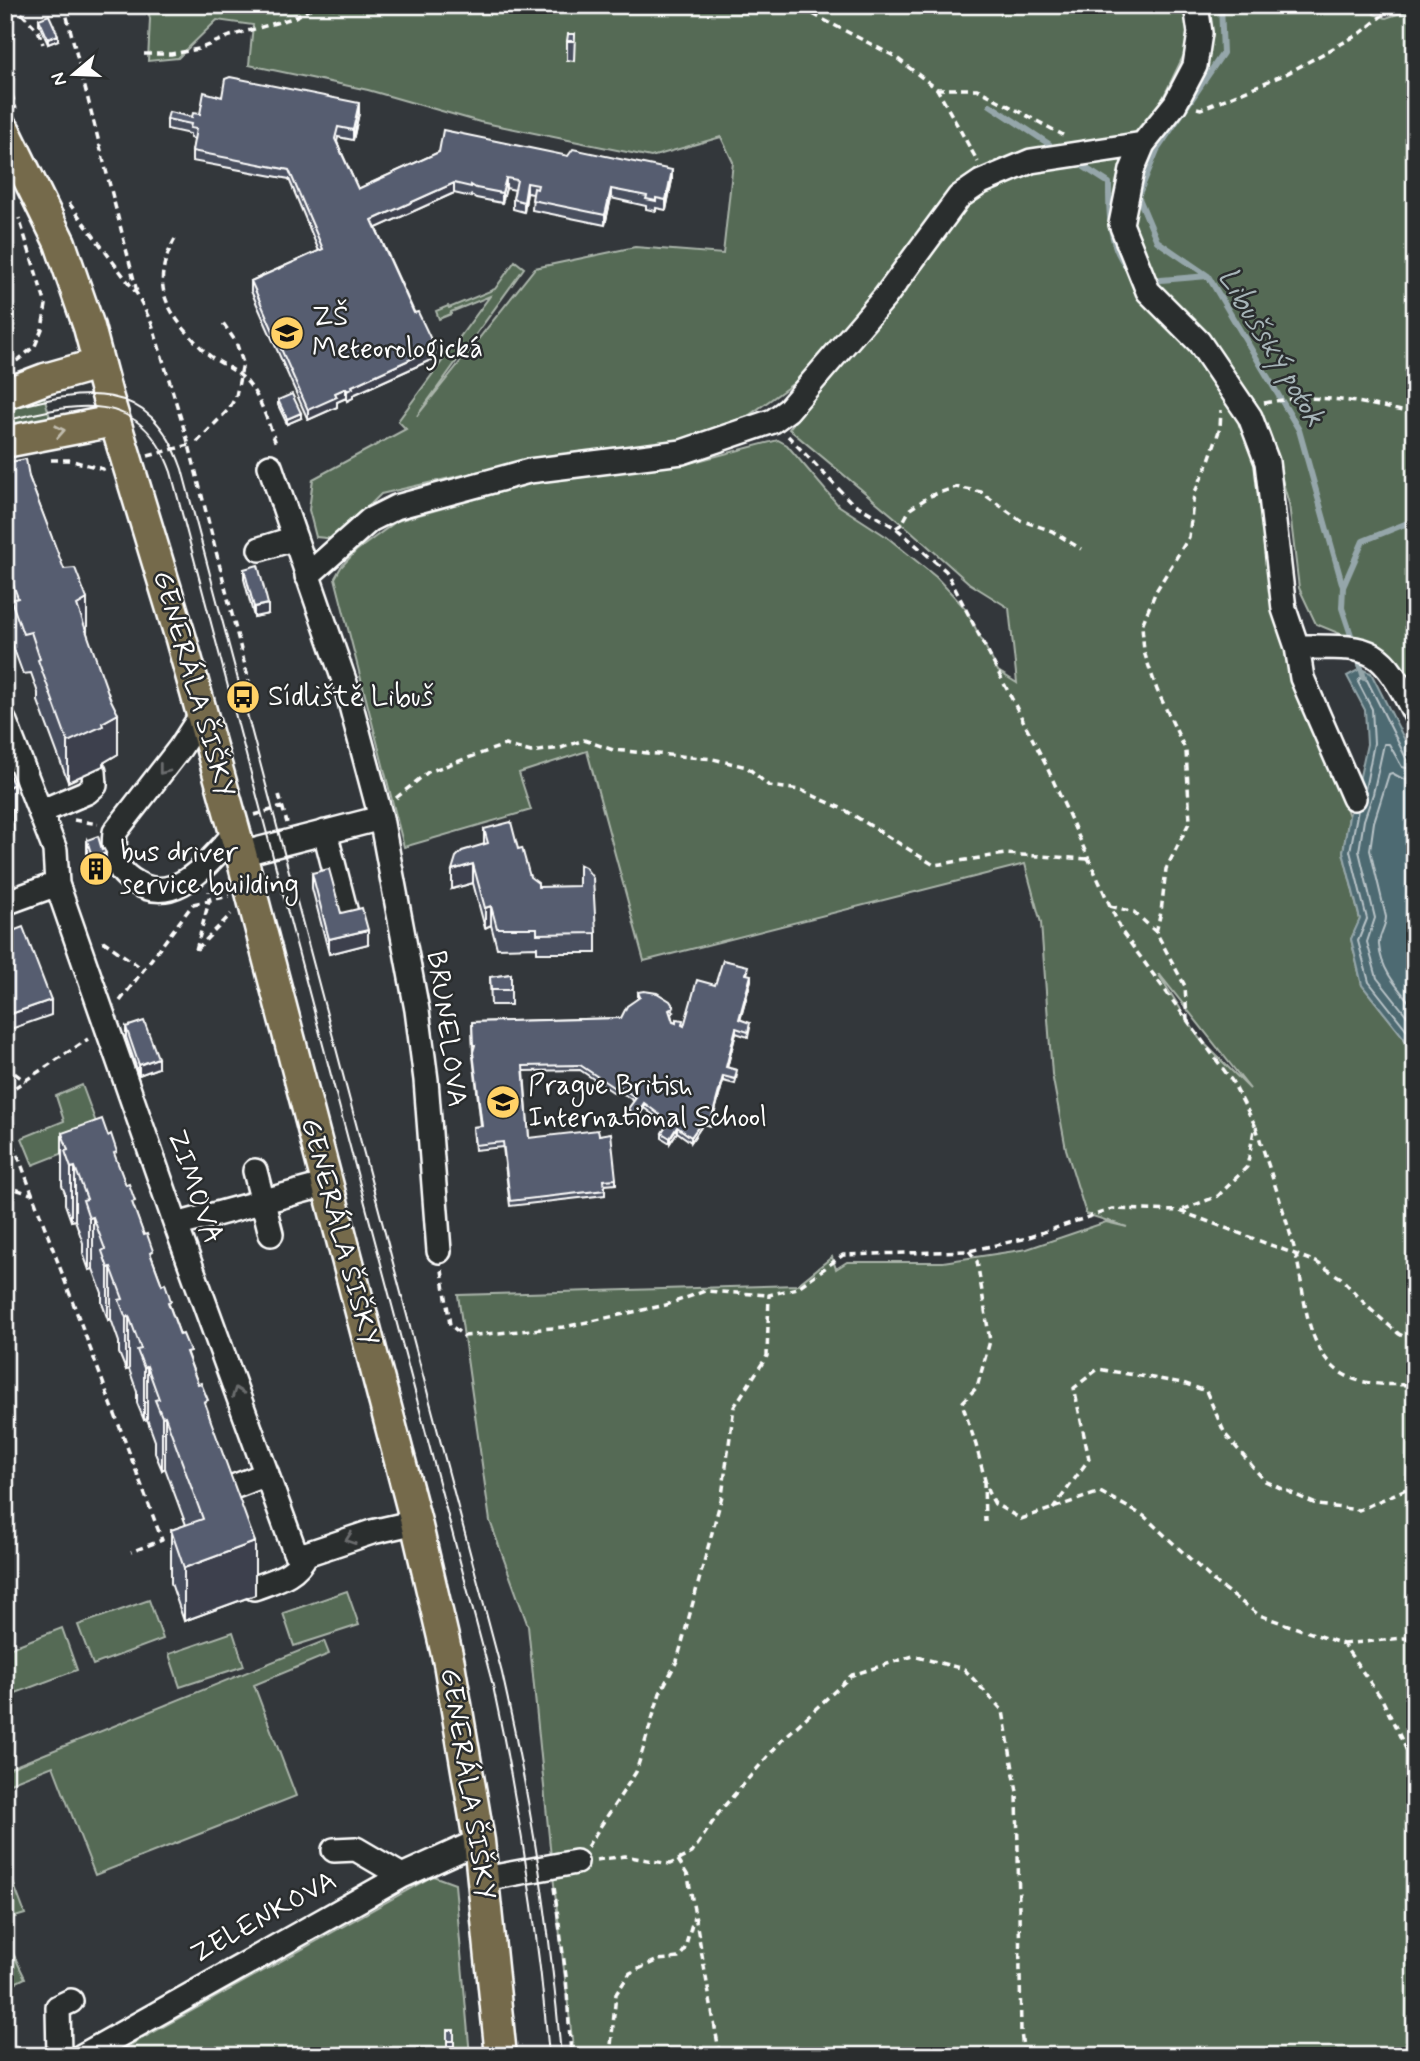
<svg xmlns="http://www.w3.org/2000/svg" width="1420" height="2061" viewBox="0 0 1420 2061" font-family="Mynerve,sans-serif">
<rect width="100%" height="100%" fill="#33373b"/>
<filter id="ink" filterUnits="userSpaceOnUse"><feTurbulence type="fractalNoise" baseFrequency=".0143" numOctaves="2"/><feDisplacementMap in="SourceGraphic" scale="14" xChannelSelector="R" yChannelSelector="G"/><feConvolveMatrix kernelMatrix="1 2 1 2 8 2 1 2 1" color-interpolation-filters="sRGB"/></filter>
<g filter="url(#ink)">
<path fill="#556a55" stroke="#aab4aa" stroke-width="2" fill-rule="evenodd" d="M147 5H567L564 10C574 16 595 13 604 5H1187L1193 36 1163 98 1129 140 961 192 908 256 794 383 748 416 676 441 541 457 381 494 336 539 316 537 309 510 313 479 406 429 398 421 490 296 451 312V314L439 319 436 311 448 306 449 308 495 289 515 261 524 268 417 416 535 268 635 247 723 254 733 162 721 137 651 157 480 122 368 90 249 65 253 25 217 20 178 58 148 61 150 19Z
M1205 5H1376L1374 14 1386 18 1415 8V700L1358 641 1316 624 1299 588 1289 504 1269 433 1209 337 1155 282 1130 220 1139 169 1182 111 1203 70 1210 20Z
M1131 150 1114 221 1214 375 1257 447 1271 604 1349 816 1343 852 1360 920 1351 939 1362 985 1404 1038 1415 1063V2056H574L552 1867 528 1626 490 1521 458 1295 797 1285 832 1257 836 1269 847 1262H943L1027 1249 1106 1222 1127 1227 1086 1214 1066 1149 1052 1074 1041 923 1025 864 644 961 587 751 519 773 531 810 404 847 335 578 341 567 356 551 397 521 548 479 686 464 778 440 787 445 838 505 887 537 936 577 965 608 998 671 1017 683 1009 608 969 583 911 531 789 429 890 301 962 199 1035 165ZM1159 975H1160L1250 1089 1199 1038Z
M42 389 51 421 5 428V402Z
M82 1085 98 1128 74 1149 33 1165 22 1138 64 1121 56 1096Z
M347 1591 359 1625 294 1646 283 1613Z
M149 1600 163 1639 93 1665 78 1625Z
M62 1628 77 1670 5 1697V1650Z
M233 1632 244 1666 180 1687 169 1654Z
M324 1641 329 1654 254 1685 296 1796 95 1875 53 1766 5 1785V1770Z
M5 1861 25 1914 5 1920Z
M433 1876 455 1884 470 2056H111Z
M5 1937 25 1978 5 1988Z"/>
<path fill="#4e6a72" stroke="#95a6aa" stroke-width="2" d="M567 5H604C595 13 574 16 564 10Z
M1360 669 1371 673 1415 760V1063L1404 1038 1362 985 1351 939 1360 919 1343 852 1349 816 1357 790 1367 744 1365 710 1347 676Z"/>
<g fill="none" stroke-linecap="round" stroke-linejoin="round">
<path stroke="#b8c3c7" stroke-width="2" d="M1415 770 1402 767 1389 744H1384L1373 794 1364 820 1359 851 1375 918 1367 942 1377 978 1415 1026
M1415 781 1403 779 1392 773 1389 774 1374 822 1370 850 1386 917C1386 927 1378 936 1379 945 1381 971 1399 989 1415 1009
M1365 790 1374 743 1372 709 1358 682 1360 678 1367 680 1406 758 1415 762
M1358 810 1350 851 1367 919 1358 941 1369 982 1410 1034 1415 1045"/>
<path stroke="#95a6aa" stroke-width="6" d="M1221 5 1223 53 1157 150 1138 196 1157 241 1208 276 1299 430 1343 587 1342 608 1354 644
M990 105 1049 144
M1084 167 1109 183C1109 212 1108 250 1131 271
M1161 280 1208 276
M1343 587 1363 541 1415 520
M1357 655 1364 678"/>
<g stroke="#fff" stroke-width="28">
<path id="minor" d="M1196 5 1200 33 1195 66 1175 104 1143 144 1132 170 1121 224 1148 291 1199 342 1250 417 1267 462 1284 609 1297 647C1373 647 1379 643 1415 714
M270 466 345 683 381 818 417 1010 426 1080 439 1251
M260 549 295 538
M307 576 370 520 396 507 529 471 682 452 773 421 788 410 885 297 959 197 981 182 1031 161 1143 144
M1297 647 1302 678 1354 798
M202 714 180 748 115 832C113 851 114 869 132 880 175 910 207 862 235 834
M5 722 55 850 57 884 176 1225 295 1552 306 1554 372 1532 416 1522
M40 812 87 792 95 785 94 772
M325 832 348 921
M241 854 381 818
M5 903 57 884
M255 1171 271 1234
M176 1225 327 1184
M220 1492 267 1474
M254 1588C275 1580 296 1576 306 1554
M334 1850 356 1849 402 1876
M484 1879 576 1862
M59 2056 58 2007 71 2001
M82 2056 402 1876 479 1841"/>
</g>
<g stroke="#fff" stroke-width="35">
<path id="major" d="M5 131 60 243 89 327 107 395 181 639 241 854 416 1522 449 1663 479 1841 501 2056
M5 394 45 379 98 364
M5 442 114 421"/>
</g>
<path stroke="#fff" stroke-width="3.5" stroke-dasharray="7 5" stroke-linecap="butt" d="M13 5 38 30 43 44
M64 5 137 292
M791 5 801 8 894 56 937 89 978 162
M144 54H171L199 49 230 36 293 18 314 7 476 11 503 5
M5 71 16 109
M937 89H977L1063 135
M1197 108 1201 109 1286 74 1361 33 1395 5
M69 203 137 294 152 324 189 445 252 693
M175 239C155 275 159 300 186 331 195 341 203 351 213 358 225 366 238 371 248 383 262 400 269 426 277 446
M5 364 18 360 35 346 42 329 46 305 19 218
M1264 403C1317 392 1363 402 1415 414
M788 436 851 502 896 528 946 571 1046 765 1122 932 1232 1081 1255 1125 1247 1167 1218 1196 1182 1210
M197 442 229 409 236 396 243 363 236 342 223 323
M148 456 189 445
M51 460H69L103 469 104 472
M896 528 902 524 910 509 930 496 956 487 981 492 1020 520 1052 531 1081 549
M279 795 287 823
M396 798 428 772 505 745 531 752 561 748 584 740 613 750 713 759 747 767 769 786 801 790 845 810 934 865 1005 854 1089 859
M254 815 282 807
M74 820 98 824
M193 904 229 896
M1110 906 1134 912 1156 932 1185 986 1187 1020
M1156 932 1161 912 1166 869 1190 821 1186 751 1157 690 1144 652 1142 625 1156 591 1189 537 1194 494 1207 466 1220 428 1221 410
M103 941 144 970
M197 949 231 914
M196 950 209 901V891
M120 1001 193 904
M5 1066 25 1081
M5 1094 88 1039
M5 1121 162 1540 131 1552
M1256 1127C1269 1169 1285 1212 1296 1255 1305 1293 1304 1343 1337 1370 1359 1387 1388 1384 1415 1385
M5 1186 31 1194
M969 1251 977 1261 990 1341 977 1387 962 1403 976 1445 988 1492 995 1504 1021 1519 1100 1492 1144 1516 1217 1584 1259 1615 1343 1644 1382 1699 1411 1759 1412 1821 1415 1828
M442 1270 450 1325 464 1336 564 1327 666 1305 705 1291 769 1295
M984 1480 985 1522
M1053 1509 1089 1459 1074 1388 1098 1369 1183 1383 1206 1391 1225 1434 1265 1481 1318 1505 1359 1510 1415 1485
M1343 1644 1404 1638 1415 1640
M587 1847 636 1772 660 1693 677 1661 722 1496 734 1407 767 1356 769 1295 797 1288 843 1255 969 1251 1023 1239 1112 1209 1180 1211 1316 1262 1341 1278 1369 1308 1399 1334 1415 1342
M596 1860 625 1856 670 1864 692 1853 720 1811 782 1740 852 1675 913 1656 964 1669 1003 1711 1017 1792 1021 2032 1024 2056
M678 1860 688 1876 720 2056
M554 1887 566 1976 571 2056
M610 2056 616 1994 630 1973 658 1960 678 1958 684 1951 694 1917"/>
<use href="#minor" stroke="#2a2d2e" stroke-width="23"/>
<use href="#major" stroke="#756b4b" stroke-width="30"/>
<path stroke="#fff" stroke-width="2" d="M5 410C84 390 149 375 182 469L502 1673C531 1800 550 1926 561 2056
M5 421C75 403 141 387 171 472L493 1686C520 1811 538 1928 549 2056"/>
</g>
<path fill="#4a505f" stroke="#fff" stroke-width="2" d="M39 19 58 40 48 44 39 24Z
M575 34 574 61 567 60V41Z
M222 97 359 113 353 140 338 137 337 142 358 189 439 152 672 180 666 210 656 208V211L646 209V206L611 198 605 225 532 210 533 194 527 193 524 212 513 209V199L515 190 506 188 502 203 476 198 471 195V197L454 193 376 228 435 358 353 395V398L347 401 346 398 337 402V407L308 420 251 291V281L319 251 289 179 192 161V151L195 139 190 138V134L167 129V119L192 117 200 114Z
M278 400 301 418 287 424 278 405Z
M5 463 29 477 87 633 118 754 103 763V766L68 782 38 701V693L31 673 23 674 11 641V618L5 603Z
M244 569 268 614 254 617 244 579Z
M484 829 518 849 530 877 538 887 596 933V953H537V947L497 948 491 925 485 928 473 883 452 889 484 844Z
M87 840 106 873H105V879L94 882 87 860Z
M312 873 341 913 368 944 329 954 312 888Z
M748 971 747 974 751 980 740 1020 750 1028 748 1037 736 1033 727 1067 737 1075 735 1084 723 1081 711 1126 703 1124 691 1142 677 1132 670 1143 662 1138V1133L667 1125 644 1108 636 1120 628 1114V1109L634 1101 619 1091 616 1094 580 1070 524 1071 529 1138 599 1135 616 1179V1184L605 1185V1195L510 1206 503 1147 475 1150 473 1127 481 1126 473 1056 472 1022 621 1018 638 998V992L674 1012 671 1014 673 1022 684 1026 715 985Z
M511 974V1005H491L490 977Z
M126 1027 158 1068 139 1075 126 1037Z
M62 1133 117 1162 208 1411 255 1595 184 1621 171 1583V1530L186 1525 165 1468 162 1470 155 1453V1441L147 1419 144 1420 137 1403V1392L129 1369 126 1370 119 1353V1342L111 1319 108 1320 102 1303V1293L93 1269 89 1270 83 1253V1243L75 1220 71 1221 65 1204V1193L62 1186Z
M447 2030H454V2046H447Z"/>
<path fill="#3c414e" stroke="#fff" stroke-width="2" d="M58 35V40L48 44V39Z
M359 103V113L353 140V130Z
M672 170V180L666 210V200Z
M506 178V188L502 203V193Z
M454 183V193L372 230V220Z
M527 183V193L524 212V202Z
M611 189V198L605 225V215Z
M435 348V358L353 395V398L347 401V391L352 386Z
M346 388V398L337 402V407L308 420V410L335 393Z
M301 413V418L287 424V419Z
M87 599V640L77 605Z
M268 604V614L254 617V607Z
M118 714V754L103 763V766L68 782V742Z
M13 784V837L5 842V790Z
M106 853 105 879 94 882V863L103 854Z
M473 864V883L452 889V870Z
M491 906V925L485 928V908Z
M368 930V944L329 954V939Z
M751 975V980L739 1024V1019Z
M51 1000V1015L5 1031V1016Z
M736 1028V1033L726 1072V1067Z
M158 1058V1068L139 1075V1065Z
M723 1076V1081L711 1126V1121Z
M644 1103V1108L636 1120V1115Z
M703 1120V1124L691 1142V1137Z
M677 1127V1132L670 1143V1138Z
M75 1167V1220L71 1221V1168Z
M93 1217V1269L89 1270V1218Z
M111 1267V1319L108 1320V1268Z
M129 1316V1369L126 1370V1318Z
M147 1366V1419L144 1420V1368Z
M165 1416V1468L162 1470V1417Z
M255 1542V1595L184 1621V1568Z"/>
<path fill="#565d6f" stroke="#fff" stroke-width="2" d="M49 15 58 35 48 39 39 19Z
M568 34H575L574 41H567Z
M230 77 359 103 353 130 338 127 335 139 358 189 439 152 443 130 568 156 573 149 672 170 666 200 656 198V201L646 199 647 196 611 189 605 215 532 200 534 188 537 189 538 185 527 183 524 202 513 199 517 180 506 178 502 193 476 188 471 185V187L454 183 372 220 414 313 418 312 435 348 352 386 353 388 347 391 346 388 335 393 337 397 308 410 251 281 323 249 289 170 192 151 196 129 190 128 191 124 167 119 169 112 192 117 193 113 200 114 204 92 222 97 225 79Z
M292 394 301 413 287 419 278 400Z
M26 459 29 477 64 569 75 568 87 599 77 605 110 698 118 714 102 723 103 726 68 742 38 660 40 659 31 632 23 634 11 600 18 598 5 563V463Z
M258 565 268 604 254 607 244 569Z
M5 765 13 784 5 790Z
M511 822 518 849 522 848 530 877 538 883V887L579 886V864L585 867 593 878 596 933 537 934V928H497L491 906 485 908 473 864 452 870 456 857 462 851 488 843 484 829Z
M98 836 102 850 104 849 106 853 103 854 105 859 94 863 87 840Z
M329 869 341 913 362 908 368 930 329 939 312 873Z
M23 927 51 1000 5 1016V934Z
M723 960 748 966 746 974 751 975 739 1019 750 1023 748 1032 736 1028 726 1067 737 1070 735 1079 723 1076 711 1121 703 1120 691 1137 677 1127 670 1138 662 1133 669 1122 644 1103 636 1115 628 1109 636 1098 619 1086 616 1089 580 1065 523 1066 529 1138 598 1130 599 1135 611 1133 616 1179 604 1180 605 1190 510 1201 503 1142 475 1145 473 1127 482 1126 473 1052 475 1045H473L472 1022 621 1018 627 1006 640 997 638 992 644 991 657 993 670 1001 674 1007 669 1010 673 1022 676 1023V1019L683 1020 682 1025 684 1026 697 980 715 985Z
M511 974V990H491L490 977Z
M144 1021 158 1058 139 1065 126 1027Z
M102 1119 108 1136 111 1134 117 1152 114 1153 126 1185 129 1184 135 1201 132 1202 144 1235 147 1234 153 1251 150 1253 162 1285 165 1283 171 1301 168 1302 180 1335 183 1334 190 1351 186 1352 198 1384 201 1383 208 1400 204 1402 255 1542 184 1568 171 1530 203 1519 165 1416 162 1417 155 1400 159 1399 147 1366 144 1368 137 1350 141 1349 129 1316 126 1318 119 1300 123 1299 111 1267 108 1268 102 1251 105 1249 93 1217 89 1218 83 1200 87 1199 75 1167 71 1168 65 1151 68 1150 62 1133Z
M447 2030H454V2041H447Z"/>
<defs><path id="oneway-chevron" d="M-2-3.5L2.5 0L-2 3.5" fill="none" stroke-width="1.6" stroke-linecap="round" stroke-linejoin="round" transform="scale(1.75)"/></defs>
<use stroke="#c1bcae" href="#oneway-chevron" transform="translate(60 431) rotate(-11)"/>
<g stroke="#6a6c6d">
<use href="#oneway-chevron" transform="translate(163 770) rotate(128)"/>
<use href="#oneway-chevron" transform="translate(237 1392) rotate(-110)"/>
<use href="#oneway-chevron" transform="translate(350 1539) rotate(161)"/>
</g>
</g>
<defs>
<g id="school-disc" transform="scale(1.75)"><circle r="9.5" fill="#ffd166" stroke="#2a2d2e"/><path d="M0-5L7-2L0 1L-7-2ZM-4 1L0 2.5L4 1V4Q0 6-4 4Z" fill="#111"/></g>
<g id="bus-disc" transform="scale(1.75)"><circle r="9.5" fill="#ffd166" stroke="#2a2d2e"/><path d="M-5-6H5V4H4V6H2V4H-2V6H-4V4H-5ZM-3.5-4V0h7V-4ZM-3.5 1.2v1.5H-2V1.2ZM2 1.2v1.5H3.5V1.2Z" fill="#111"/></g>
<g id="building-disc" transform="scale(1.75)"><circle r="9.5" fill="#ffd166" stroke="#2a2d2e"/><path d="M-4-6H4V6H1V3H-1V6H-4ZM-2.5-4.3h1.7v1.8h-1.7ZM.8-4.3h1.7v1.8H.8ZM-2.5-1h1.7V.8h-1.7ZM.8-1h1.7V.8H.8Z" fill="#111"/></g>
<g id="university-disc" transform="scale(1.75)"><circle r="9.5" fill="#ffd166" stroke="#2a2d2e"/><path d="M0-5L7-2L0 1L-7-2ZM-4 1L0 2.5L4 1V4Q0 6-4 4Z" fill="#111"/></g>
</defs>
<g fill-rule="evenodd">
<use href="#school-disc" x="287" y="333"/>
<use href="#bus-disc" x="243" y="697"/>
<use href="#building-disc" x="96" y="869"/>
<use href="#university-disc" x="503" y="1102"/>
</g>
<g text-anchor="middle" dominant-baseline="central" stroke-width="5" stroke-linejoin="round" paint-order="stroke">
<g font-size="28" fill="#fff" stroke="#2a2d2e" text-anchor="start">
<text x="312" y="317">ZŠ<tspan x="312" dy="32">Meteorologická</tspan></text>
<text x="268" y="697">Sídliště Libuš</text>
<text x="120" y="853">bus driver<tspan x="120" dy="32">service building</tspan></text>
<text x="528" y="1086">Prague British<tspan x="528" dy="32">International School</tspan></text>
</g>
<g font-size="28" fill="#fff" stroke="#2a2d2e">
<text transform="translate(193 684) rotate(74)">GENERÁLA ŠIŠKY</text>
<text transform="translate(446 1029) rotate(82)">BRUNELOVA</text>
<text transform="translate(194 1187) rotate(71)">ZIMOVA</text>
<text transform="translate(339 1232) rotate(75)">GENERÁLA ŠIŠKY</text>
<text transform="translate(467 1784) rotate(81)">GENERÁLA ŠIŠKY</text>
<text transform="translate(264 1918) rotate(-29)">ZELENKOVA</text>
</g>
<g font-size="30" font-style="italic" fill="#a6b4b8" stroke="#2a2d2e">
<text transform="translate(1271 347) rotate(59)">Libušský potok</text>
</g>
</g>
<rect width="1420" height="2061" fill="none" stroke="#2a2d2e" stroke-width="28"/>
<rect x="14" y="14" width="1392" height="2033" fill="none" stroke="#fff" stroke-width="2.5" filter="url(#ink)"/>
<g transform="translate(74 74) rotate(251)" stroke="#2a2d2e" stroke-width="5" paint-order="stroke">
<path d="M0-5L12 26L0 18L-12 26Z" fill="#ffffff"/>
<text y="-10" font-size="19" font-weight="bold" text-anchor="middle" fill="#ffffff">N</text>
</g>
</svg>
